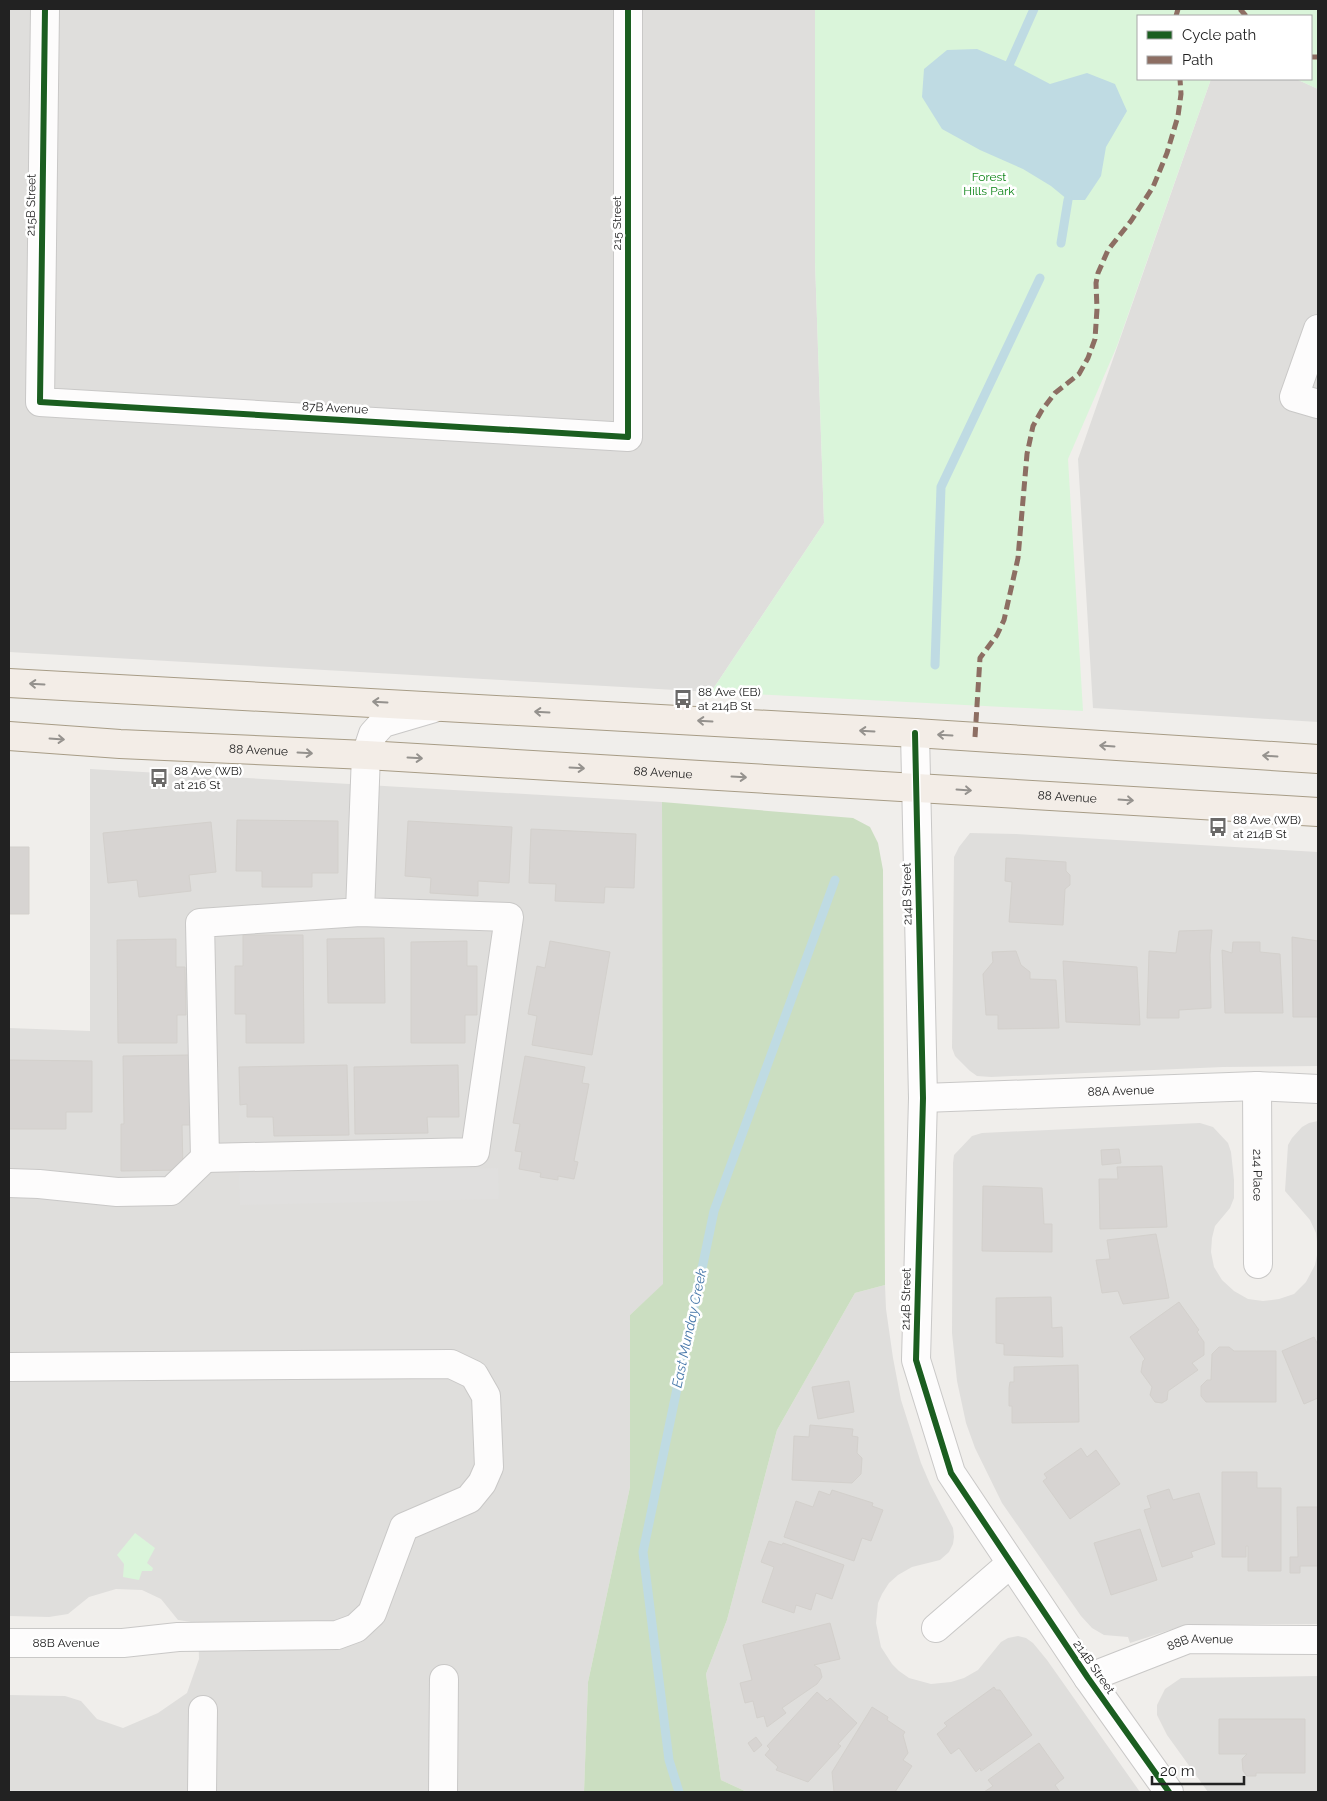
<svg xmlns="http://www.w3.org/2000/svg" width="1327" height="1801" viewBox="0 0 1327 1801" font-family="Raleway,sans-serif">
<rect width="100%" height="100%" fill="#f0eeeb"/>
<path fill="#dfdedc" d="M9 9H815V261L824 523 711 692 9 652Z
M1211 79H1296L1318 89V722L1093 708 1078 459Z
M90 769 662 802 663 1285 630 1315V1487L588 1682 584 1792H9V1695L65 1696 81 1701 97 1719 123 1728 158 1713 187 1693 199 1659 198 1623 178 1620 161 1599 142 1590 116 1589 89 1597 68 1614 49 1617 9 1616V1028L90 1031Z
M970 833 1016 834 1318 852V1066L1223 1067 991 1077 977 1076 970 1071 955 1056 952 1048 954 857 959 847Z
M1318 1121V1624H1219L1182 1626 1130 1643 1128 1637 1104 1635 1092 1628 1081 1616 1002 1503 975 1448 966 1423 957 1381 952 1333 953 1163 954 1155 972 1136 982 1133 1200 1123 1213 1127 1228 1143 1231 1152 1234 1180V1198L1230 1208 1215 1226 1212 1238 1211 1252 1214 1267 1222 1280 1234 1291 1248 1299 1263 1301 1279 1299 1294 1294 1306 1282 1315 1265 1318 1250 1316 1233 1310 1220 1285 1191 1288 1145 1292 1138 1302 1127 1309 1123Z
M885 1285 886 1309 893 1358 901 1400 921 1463 930 1484 953 1528 954 1537 953 1544 949 1552 940 1560 912 1567 898 1575 889 1583 882 1594 878 1603 876 1623 881 1647 892 1664 899 1671 909 1678 931 1684 951 1682 964 1678 978 1670 1001 1642 1008 1638 1018 1636 1026 1638 1033 1643 1047 1660 1140 1792H747L721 1780 706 1674 727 1620 777 1430 855 1293Z
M1318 1676V1792H1208L1167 1735 1157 1715V1705L1165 1689 1181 1678Z"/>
<path fill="#cbdec1" d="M662 802 853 818 870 827 878 843 883 870 885 1285 855 1293 777 1430 727 1620 706 1674 721 1780 747 1792H584L588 1682 630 1487V1315L663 1284Z"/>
<path fill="#daf5da" d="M815 9H1318V89L1296 79H1311V16H1138V79H1211L1117 346 1068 459 1083 711 711 692 824 523 815 261Z
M135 1533 155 1548 147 1563 153 1568 152 1571H142L139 1580 123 1577 124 1564 117 1555Z"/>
<path fill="#e0dfde" d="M498 1168 499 1199 240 1205 239 1173Z"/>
<path fill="#bfdbe3" d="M977 49 1010 63 1050 84 1087 73 1115 84 1127 111 1106 147 1101 176 1085 200H1068L1051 186 1023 169 980 150 942 129 922 97 924 69 947 50Z"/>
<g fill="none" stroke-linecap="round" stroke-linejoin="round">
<path stroke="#bfdbe3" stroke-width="9" d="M1010 63 1034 9
M1061 243 1068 200
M935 665 941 487 1040 278
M679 1792 669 1760 643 1552 714 1211 835 880"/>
</g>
<path fill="#d7d4d2" stroke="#d3d0cc" d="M237 820 338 821V873H312V887H262V871H236Z
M408 821 512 827 509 883 478 881V896L430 893 431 878 405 876Z
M211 822 216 872 189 875 191 891 139 897 137 880 108 883 103 833Z
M531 829 636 834 634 888 605 887 604 903 555 901 556 884 529 883Z
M9 847H29V914H9Z
M1006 858 1066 862V871L1070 875V885L1065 889 1063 925 1009 922 1012 882 1005 881Z
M1212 930 1210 955 1211 1008 1179 1010V1018H1147L1149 951 1176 953 1179 931Z
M243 935H303L304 1043H246V1014H235V966H243Z
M1292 937 1318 941V1017H1293Z
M384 938 385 1003H328L327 939Z
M176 939V967H185L186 1015H177V1043H118L117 940Z
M467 941V966H477V1015H465V1043H411V942Z
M550 941 610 952 592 1055 532 1045 537 1016 528 1014 537 966 545 968Z
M1233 942H1260V952L1280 954 1283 1013H1225L1222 950 1232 953Z
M1016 951 1021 965 1030 972V979L1056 980 1059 1028 998 1029V1015H986L983 974 993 962 992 952Z
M1063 961 1137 967 1140 1025 1066 1022Z
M190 1055 191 1125H182L183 1170 121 1171V1124H124L123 1056Z
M525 1056 585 1067 582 1083 589 1084 574 1161 578 1162 574 1179 558 1176V1180L540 1177 541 1173 519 1169 522 1152 515 1151 520 1124 513 1123Z
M9 1060 92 1061V1112H66V1129H9Z
M347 1065 349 1135 274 1136 273 1117H247V1104L240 1105 239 1067Z
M458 1065 459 1117H427L428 1133 355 1134 354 1067Z
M1119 1149 1121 1163 1102 1165 1101 1150Z
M1162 1166 1167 1227 1100 1229 1099 1179H1118L1117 1167Z
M983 1186 1042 1188 1044 1224H1052V1252L982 1251Z
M1156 1234 1169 1298 1123 1304 1118 1291 1102 1293 1096 1260 1110 1259 1107 1240Z
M1051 1297 1052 1328 1062 1327 1063 1357 1004 1355V1344L996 1343V1298Z
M1179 1302 1199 1330 1197 1332 1204 1342V1355L1192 1363 1198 1370 1168 1391 1167 1400 1162 1403 1155 1402 1150 1395 1152 1387 1141 1372 1143 1361 1145 1359 1130 1337Z
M1314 1337 1318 1345V1398L1304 1404 1282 1351Z
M1219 1347H1229L1234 1351H1276V1402H1206L1201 1396V1386L1207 1380H1211L1212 1354Z
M1078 1365 1079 1422 1012 1423V1406H1009V1388L1010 1382H1014V1367Z
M849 1381 854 1412 818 1419 812 1387Z
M810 1425 853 1429 852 1436 858 1437 857 1453 862 1458 861 1474 852 1483 792 1480 794 1436 809 1437Z
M1081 1448 1087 1457 1096 1450 1120 1484 1070 1519 1043 1481 1047 1478 1044 1474Z
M1222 1472H1257V1488H1281V1571H1248V1546H1246V1557H1222Z
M1169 1489 1173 1500 1199 1493 1215 1544 1191 1552 1193 1557 1162 1567 1144 1510 1151 1508 1147 1496Z
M832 1490 873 1503 872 1506 883 1510 871 1541 862 1538 854 1561 784 1537 796 1501 813 1507 819 1491 830 1495Z
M1297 1507H1318V1566H1300V1573H1290V1557H1298Z
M1140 1529 1157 1580 1111 1595 1094 1543Z
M769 1541 782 1545 783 1543 844 1565 832 1599 816 1593 811 1610 796 1605 794 1613 762 1602 774 1567 761 1562Z
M830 1623 840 1659 814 1665 820 1669 822 1677 817 1684 782 1708 786 1713 767 1727 764 1716 757 1718 753 1701 745 1703 740 1683 752 1680 743 1645Z
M994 1687 996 1690H1000L1032 1735 981 1771 980 1768 976 1772 959 1748 951 1754 937 1734 947 1726 944 1723Z
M817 1692 827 1701 830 1698 857 1723 838 1744 841 1746 808 1782 776 1770 778 1767 765 1755 770 1749 767 1746Z
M872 1707 888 1717 887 1720 905 1732 903 1735 908 1753 903 1760 912 1766 895 1792H834L832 1772Z
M1219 1719H1305V1773H1256V1776H1247L1243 1771 1242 1759 1247 1754H1219Z
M756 1737 762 1745 754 1752 748 1743Z
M1039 1743 1064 1778 1055 1785 1060 1792H984L993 1786 988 1780Z"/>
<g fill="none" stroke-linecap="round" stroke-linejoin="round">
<g stroke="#c9c8c7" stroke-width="30">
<g id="minor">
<path d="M45 9 40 402 628 437V9"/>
<path d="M1318 329 1294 397 1318 404"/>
<path d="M915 733 923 1098 916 1360 951 1473 1088 1678 1169 1792"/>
<path d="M360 912 200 923 205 1158 475 1152 509 917 360 912 366 755 373 734 383 723 434 708"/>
<path id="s1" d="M1257 1086 1258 1264"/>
<path id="s2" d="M923 1098 1257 1086 1318 1089"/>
<path d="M9 1183 39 1184 117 1192 171 1191 205 1158"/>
<path d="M9 1367 451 1364 474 1375 486 1396 489 1467 482 1483 469 1499 404 1527 372 1613 356 1628 337 1635 178 1637 123 1643H9"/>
<path d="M936 1628 1010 1564"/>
<path id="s3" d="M1088 1678 1188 1639 1318 1640"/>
<path d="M202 1792 203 1710"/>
<path d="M443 1792 444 1679"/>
</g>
</g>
<g stroke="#a79c86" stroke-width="30">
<g id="major">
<path d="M9 683 915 733 1318 759"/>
<path id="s4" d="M9 736 120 744 366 755 1318 812"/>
</g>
</g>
<use href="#minor" stroke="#fdfcfc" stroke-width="28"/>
<use href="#major" stroke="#f3ede7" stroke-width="28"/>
<path stroke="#8d6e63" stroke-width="5" stroke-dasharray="10 5" stroke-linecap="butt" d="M1240 9 1246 16
M1176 16 1178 9
M1311 57H1318
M975 737 980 658 997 635 1004 620 1018 558 1027 454 1033 426 1042 410 1055 393 1079 374 1088 358 1095 339 1097 309 1096 283 1098 273 1108 250 1131 221 1153 187 1167 153 1178 116 1181 94 1180 79"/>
<g stroke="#fff" stroke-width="9">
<path id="cycleway" d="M45 9 40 402 628 437V9
M915 733 923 1098 916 1360 951 1473 1088 1678 1169 1792"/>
</g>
<use href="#cycleway" stroke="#1b5e20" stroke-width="6"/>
</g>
<defs><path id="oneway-shaft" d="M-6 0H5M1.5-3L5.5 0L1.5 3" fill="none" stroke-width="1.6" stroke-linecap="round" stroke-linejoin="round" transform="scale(1.25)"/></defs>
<g stroke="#95928e">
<use href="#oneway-shaft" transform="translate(37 684) rotate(-177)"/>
<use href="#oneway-shaft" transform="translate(380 702) rotate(-177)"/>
<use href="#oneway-shaft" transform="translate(542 712) rotate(-177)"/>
<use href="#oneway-shaft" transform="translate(705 721) rotate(-177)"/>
<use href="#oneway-shaft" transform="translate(867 731) rotate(-177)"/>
<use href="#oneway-shaft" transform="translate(945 735) rotate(-177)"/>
<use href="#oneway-shaft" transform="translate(57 739) rotate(4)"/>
<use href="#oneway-shaft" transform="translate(1107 746) rotate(-176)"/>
<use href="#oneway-shaft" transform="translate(305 753) rotate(3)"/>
<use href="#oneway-shaft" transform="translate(1270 756) rotate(-176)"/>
<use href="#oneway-shaft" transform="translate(415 758) rotate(3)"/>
<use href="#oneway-shaft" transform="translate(577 768) rotate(3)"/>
<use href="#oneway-shaft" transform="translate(739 777) rotate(3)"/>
<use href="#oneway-shaft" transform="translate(964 790) rotate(4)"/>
<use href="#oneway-shaft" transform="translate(1126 800) rotate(4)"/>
</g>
<defs>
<g id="bus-bare" transform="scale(1.5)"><path d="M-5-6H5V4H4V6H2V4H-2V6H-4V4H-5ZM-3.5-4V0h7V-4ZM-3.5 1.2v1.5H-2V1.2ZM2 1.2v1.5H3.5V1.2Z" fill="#6a6968" stroke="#fff" stroke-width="2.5" paint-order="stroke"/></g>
</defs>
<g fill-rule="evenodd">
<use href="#bus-bare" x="683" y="699"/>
<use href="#bus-bare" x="159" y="778"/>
<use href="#bus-bare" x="1218" y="827"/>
</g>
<g text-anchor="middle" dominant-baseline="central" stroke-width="5" stroke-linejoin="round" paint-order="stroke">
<g font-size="12" fill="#0c8416" stroke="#fff">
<text x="989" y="177">Forest<tspan x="989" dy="14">Hills Park</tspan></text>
</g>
<g font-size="12" fill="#222" stroke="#fff">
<text transform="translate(31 205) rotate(-89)">215B Street</text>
<text transform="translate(617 223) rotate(-90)">215 Street</text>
<text transform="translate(335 408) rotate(3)">87B Avenue</text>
<text stroke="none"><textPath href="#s4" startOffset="250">88 Avenue</textPath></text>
<text stroke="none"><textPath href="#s4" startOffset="655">88 Avenue</textPath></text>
<text stroke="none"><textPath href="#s4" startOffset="1060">88 Avenue</textPath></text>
<text transform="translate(907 894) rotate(-91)">214B Street</text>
<text stroke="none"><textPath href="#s2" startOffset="198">88A Avenue</textPath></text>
<text stroke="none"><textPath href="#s1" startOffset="89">214 Place</textPath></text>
<text transform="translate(906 1299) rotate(-89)">214B Street</text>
<text x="66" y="1643">88B Avenue</text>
<text stroke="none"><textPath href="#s3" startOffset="119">88B Avenue</textPath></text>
<text transform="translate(1094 1667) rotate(55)">214B Street</text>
</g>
<g font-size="12" fill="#222" stroke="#fff" text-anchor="start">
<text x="698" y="692">88 Ave (EB)<tspan x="698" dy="14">at 214B St</tspan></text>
<text x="174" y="771">88 Ave (WB)<tspan x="174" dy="14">at 216 St</tspan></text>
<text x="1233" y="820">88 Ave (WB)<tspan x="1233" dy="14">at 214B St</tspan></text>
</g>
<g font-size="14" font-style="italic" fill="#4a7aab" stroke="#fff">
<text transform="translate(689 1328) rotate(-78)">East Munday Creek</text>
</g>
</g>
<rect width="1327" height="1801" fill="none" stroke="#222222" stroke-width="20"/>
<rect x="1137" y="15" width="175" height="65" fill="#ffffff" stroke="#a7a7a7"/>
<rect x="1147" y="31" width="25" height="8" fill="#1b5e20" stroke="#a7a7a7"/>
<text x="1182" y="40" font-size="15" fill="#222222">Cycle path</text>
<rect x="1147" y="56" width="25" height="8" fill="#8d6e63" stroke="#a7a7a7"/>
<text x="1182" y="65" font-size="15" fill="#222222">Path</text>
<path d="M1152 1776v8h92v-8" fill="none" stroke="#222222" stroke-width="2.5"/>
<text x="1160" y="1776" font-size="15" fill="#222222" stroke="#ffffff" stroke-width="4" paint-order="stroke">20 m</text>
</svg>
